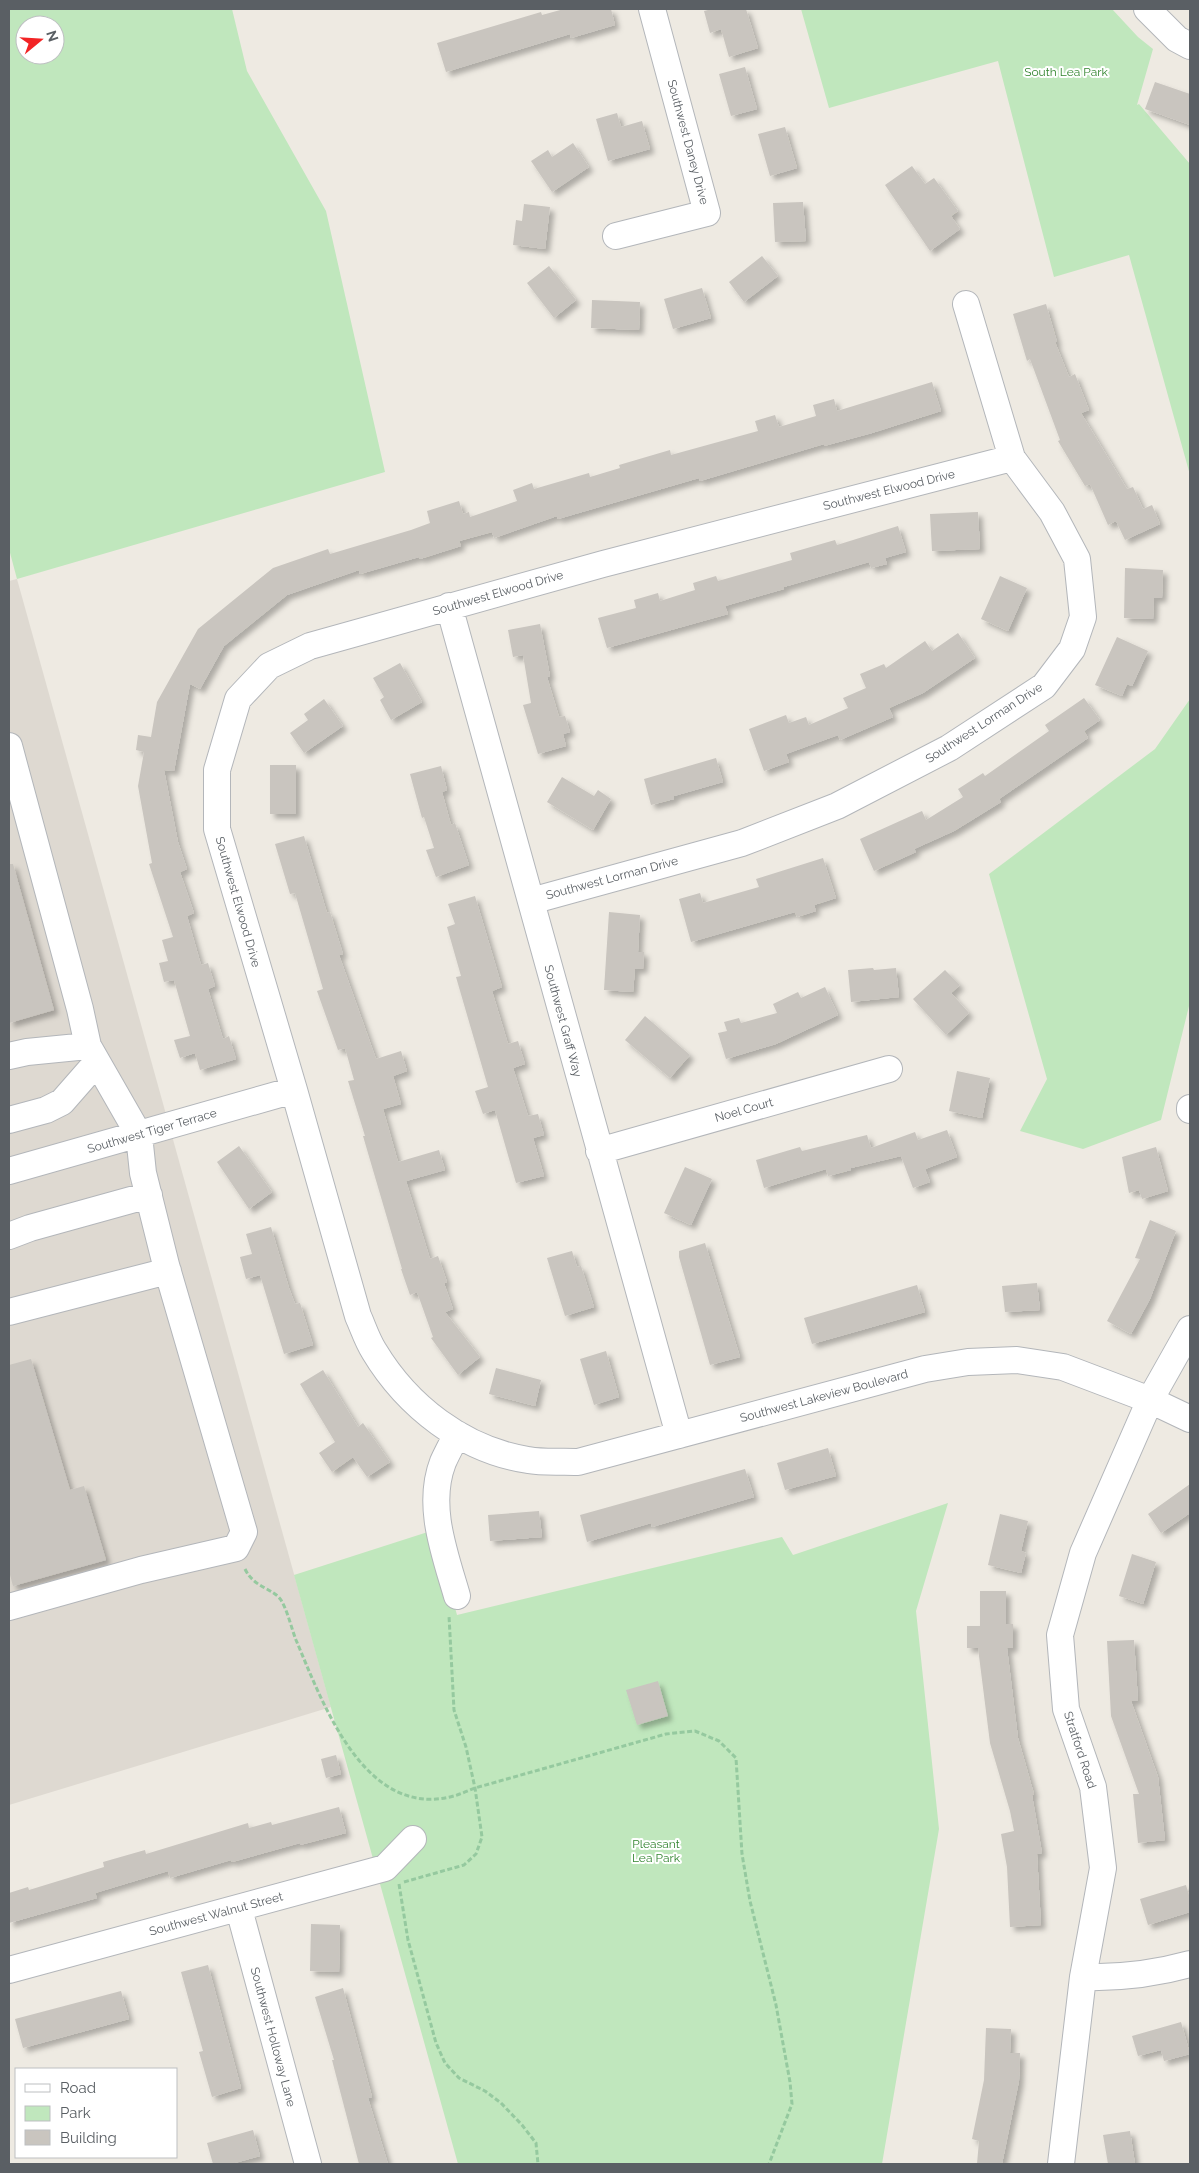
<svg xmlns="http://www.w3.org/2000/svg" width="1199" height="2173" viewBox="0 0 1199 2173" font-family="Raleway,sans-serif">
<defs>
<filter id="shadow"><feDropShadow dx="4.5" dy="4.5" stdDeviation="2.5" flood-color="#0004"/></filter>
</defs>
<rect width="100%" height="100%" fill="#eeeae2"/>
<path fill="#ded9d1" d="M17 579 331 1707 9 1805V581Z"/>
<path fill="#c0e7bd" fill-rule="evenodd" d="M9 9H232L247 71 326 211 385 472 17 579 9 549ZM25 25H55V55H25Z
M801 9H1112L1138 37 1153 49 1137 105 1139 104 1190 164V475L1129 255 1054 277 998 61 829 108Z
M1190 699V1002L1161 1120 1083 1149 1020 1131 1047 1079 989 874 1155 749Z
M948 1503 916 1611 939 1829 882 2164H458L294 1575 434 1530 457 1615 782 1537 793 1555Z"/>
<path fill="#c9c5bf" filter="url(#shadow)" d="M564 9H611L615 25 571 38 570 34 446 72 437 43 541 12 542 15Z
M712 9H746L758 48 729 57 721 29 710 33 704 11Z
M745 67 757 109 731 116 719 74Z
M1155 82 1190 94V125L1145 109Z
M617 113 621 127 642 121 650 149 608 161 596 119Z
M785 127 797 168 770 176 758 134Z
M573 143 589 167 552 192 531 161 548 150 552 157Z
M912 166 925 184 934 178 958 211 951 216 960 229 930 251 885 185Z
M803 202 806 241 775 242 773 203Z
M524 204 550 207 545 249 513 245 516 220 522 221Z
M762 256 778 276 744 302 729 282Z
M549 266 576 300 554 318 527 283Z
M702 288 711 318 673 329 664 299Z
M592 300 640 302 639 330 591 328Z
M1046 304 1057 342H1055L1069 377 1075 374 1089 410 1081 413 1127 489 1133 487 1143 509 1152 505 1160 524 1125 540 1116 521 1108 525 1090 484 1085 486 1058 441 1060 440 1030 359 1027 361 1013 314Z
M932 382 941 411 872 433 824 446V444L700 481 699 478 558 519 557 516 494 538 492 532 459 541 461 546 420 559 419 557 360 574 359 570 287 595 224 646 200 689 190 684 174 771 164 770 178 842 187 869 180 872 194 913 187 916 201 965 208 963 215 986 208 989 223 1039 229 1036 236 1059 200 1070 195 1053 180 1058 174 1040 190 1036 174 980 164 982 159 963 168 961 162 940 173 937 149 864 152 863 138 786 144 752 136 750 138 735 151 737 157 702 198 629 273 568 328 549 330 554 411 530 430 523 427 511 459 501 463 514 469 512 470 517 517 501 513 490 532 483 534 489 589 473 590 477 620 468 619 465 670 450 671 455 758 431 755 421 775 415 779 427 816 416 813 405 834 399 837 411Z
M978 512 980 549 932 551 930 514Z
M898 526 906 552 885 558 887 564 871 568 869 562 784 587V589L725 606 728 614 607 648 598 618 636 608 634 600 658 593 660 601 695 590 693 583 716 576 718 581 792 560 790 553 835 540 837 545Z
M1125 568 1163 570 1162 598H1154L1153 619 1124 618Z
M1000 576 1027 588 1008 631 981 619Z
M540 624 550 676 547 677 559 717 565 716 570 732 563 734 566 746 538 754 523 705 531 703 523 655 513 657 508 630Z
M958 633 975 658 923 693 889 708 893 717 840 740 838 735 786 754 789 762 764 771 749 729 786 715 789 723 806 717 809 725 848 708 843 698 866 688 860 674 884 664 886 668 925 641 932 651Z
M1117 637 1148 651 1132 686 1127 684 1122 696 1095 685Z
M400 663 422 702 391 720 380 700 384 697 373 678Z
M1084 698 1100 720 1084 731 1088 738 999 799 1001 802 954 831 914 849 916 852 874 871 860 839 922 811 926 820 963 797 958 789 983 773 985 776 1049 731 1045 725Z
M324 699 343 726 304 753 290 733 308 720 304 714Z
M716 758 723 782 674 796V799L651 805 644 779Z
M270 765H296V814H270Z
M441 766 447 790 442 792 451 825 455 823 469 865 436 877 426 850 434 848 424 817 422 818 410 774Z
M562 777 594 796 598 790 611 799 593 830 547 802Z
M304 836 327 913 330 912 343 954 339 955 376 1059 401 1051 407 1071 393 1076 401 1104 383 1109 398 1162 439 1150 445 1170 406 1181 430 1259 438 1256 447 1282 444 1283 453 1309 445 1312 480 1357 458 1375 431 1338 433 1337 417 1292 410 1295 401 1269H402L363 1136H365L348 1081 354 1080 345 1048 338 1050 317 991 323 989 295 893 290 894 275 844Z
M823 858 836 898 814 905 816 911 797 917 795 912 691 942 679 899 700 893 703 903 759 887 756 879Z
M9 864H13L54 1010 9 1023Z
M475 896 502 987 492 991 508 1044 518 1041 525 1064 513 1068 528 1116 538 1114 544 1135 533 1138 544 1176 516 1183 495 1110 483 1114 475 1091 488 1087 456 977 461 976 447 927 455 924 448 904Z
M609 912 640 915 638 952H644L643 969H635L633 992 604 990Z
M873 968 874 970 896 968 899 997 851 1002 848 970Z
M945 970 960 985 951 993 969 1013 946 1035 913 999Z
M825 987 838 1015 776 1044 726 1059 718 1033 727 1031 724 1022 739 1018 741 1023 777 1013 773 1004 798 992 801 998Z
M645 1016 690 1055 670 1078 625 1040Z
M957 1071 990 1078 982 1118 949 1111Z
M947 1130 957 1157 925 1169 930 1182 913 1188 901 1156 851 1168V1170L828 1176 826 1169 764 1188 756 1160 800 1147 802 1151 867 1135 871 1148 915 1132 918 1140Z
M239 1146 272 1192 249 1209 217 1162Z
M1156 1147 1168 1191 1142 1199 1139 1190 1129 1193 1122 1157Z
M685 1167 712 1179 691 1225 664 1213Z
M1150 1220 1176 1231 1150 1299 1131 1334 1107 1321 1140 1259 1135 1258Z
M271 1227 289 1288 295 1304 300 1303 313 1345 284 1354 260 1275 246 1279 240 1257 252 1254 246 1234Z
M705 1243 740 1357 710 1365 679 1257V1251Z
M572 1251 577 1267 581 1266 594 1307 565 1316 547 1258Z
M1037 1283 1040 1310 1005 1312 1002 1286Z
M917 1285 925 1312 812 1344 804 1318Z
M606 1351 619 1397 594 1405 580 1359Z
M31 1359 70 1490 84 1486 106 1560 13 1586 9 1571V1365Z
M496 1368 541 1380 535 1406 489 1394Z
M323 1370 358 1427 363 1423 390 1462 367 1477 353 1457 332 1472 319 1453 335 1442 300 1384Z
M828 1448 836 1476 785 1490 777 1463Z
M745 1469 754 1497 652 1527 651 1523 587 1542 580 1515Z
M1190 1484V1513L1161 1533 1148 1514Z
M539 1511 542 1537 490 1541 488 1515Z
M1000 1514 1028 1521 1021 1551 1026 1553 1021 1573 988 1565Z
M1132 1554 1156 1562 1143 1604 1119 1596Z
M980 1591H1006V1624H1013V1648H1007L1018 1738 1034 1794 1032 1795 1042 1853 1037 1854 1041 1925 1010 1927 1007 1867 1001 1834 1014 1831 1010 1811 990 1743 978 1648H967V1626H980Z
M1134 1640 1138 1701H1131L1158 1777 1165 1840 1138 1843 1133 1794H1139L1111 1716 1107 1641Z
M658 1681 668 1716 637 1725 626 1690Z
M336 1755 341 1774 326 1778 321 1759Z
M339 1807 346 1833 300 1845V1843L232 1862 231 1860 170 1878 168 1871 95 1893 97 1898 9 1923V1893L28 1887 29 1890 104 1867 103 1862 145 1850 146 1854 248 1823 249 1828 271 1822 272 1825Z
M1186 1885 1190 1899V1912L1148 1925 1140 1899Z
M311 1924 340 1925 339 1972 310 1971Z
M208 1965 241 2088 212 2097 199 2052 203 2051 181 1972Z
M343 1988 372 2097 368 2098 388 2164H359L332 2060H334L315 1997Z
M121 1991 129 2019 23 2048 15 2019Z
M1181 2022 1190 2054 1164 2061 1161 2050 1138 2056 1132 2036Z
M986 2028 1011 2029 1010 2053H1020L1019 2081 1002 2164H977L979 2141 972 2139 984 2080Z
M253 2130 260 2156 231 2164H213L207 2143Z
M1130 2131 1135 2164H1108L1103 2135Z"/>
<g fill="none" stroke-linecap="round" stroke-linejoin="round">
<g stroke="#b3b6ba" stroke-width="28">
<path id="minor" d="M1147 9 1177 39 1190 46
M616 236 707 213 652 9
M1012 458 603 564 310 646 269 666 238 699 217 770V829L294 1090 358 1316C363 1327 367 1340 374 1351 407 1406 463 1450 528 1460 544 1463 562 1461 578 1462L925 1369 968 1362 1017 1360 1063 1367 1150 1400 1190 1419
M449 606 679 1435
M9 746 80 1009 88 1046
M531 901 742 843 837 806 949 748 1044 686 1072 649 1083 617 1077 559 1052 512 1012 458 966 304
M9 1056 27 1052 88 1046 139 1135 143 1173 166 1265 244 1532 236 1548 141 1570 9 1607
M1190 1108V1110
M9 1120 46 1110 62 1102 97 1062
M599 1151 889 1069
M9 1171 294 1090
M9 1236 30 1228 149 1195
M9 1312 168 1271
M457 1596C445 1554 426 1506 443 1462 447 1453 452 1444 457 1434
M239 1909 308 2164
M9 1970 385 1868 413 1839
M1083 1977C1120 1978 1154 1974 1190 1964
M1061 2164 1083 1977 1103 1868 1093 1787 1066 1709 1060 1635 1083 1553 1150 1400 1190 1329"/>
</g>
<path stroke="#95c99f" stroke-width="3" stroke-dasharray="5 2.5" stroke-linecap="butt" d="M245 1569C254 1588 273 1588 281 1600 288 1612 291 1627 296 1640 322 1701 363 1817 450 1797 459 1795 467 1791 475 1788L666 1734 695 1731 719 1741 736 1758 742 1854 750 1901 776 2005 790 2082 792 2104 769 2164
M404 1882 464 1865 476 1854 482 1837 475 1788 466 1747 454 1710 449 1616
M399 1884 408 1940 436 2043 445 2063 459 2078 485 2091 501 2103 522 2125 536 2143 538 2164"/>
<use href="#minor" stroke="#fff" stroke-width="26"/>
</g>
<g text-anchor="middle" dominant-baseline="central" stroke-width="4" stroke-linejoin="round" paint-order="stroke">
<g font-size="12" fill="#338530" stroke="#fff">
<text x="1066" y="72">South Lea Park</text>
<text x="656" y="1844">Pleasant<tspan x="656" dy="14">Lea Park</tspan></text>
</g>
<g font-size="12" fill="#5a5f64" stroke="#fff">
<text transform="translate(688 142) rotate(75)">Southwest Daney Drive</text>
<text transform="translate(889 490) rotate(-14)">Southwest Elwood Drive</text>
<text transform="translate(498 593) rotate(-16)">Southwest Elwood Drive</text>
<text transform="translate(984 723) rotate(-33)">Southwest Lorman Drive</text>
<text transform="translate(612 878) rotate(-15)">Southwest Lorman Drive</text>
<text transform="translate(238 902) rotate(74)">Southwest Elwood Drive</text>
<text transform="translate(563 1021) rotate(75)">Southwest Graff Way</text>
<text transform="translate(744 1110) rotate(-16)">Noel Court</text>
<text transform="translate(152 1131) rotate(-16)">Southwest Tiger Terrace</text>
<text transform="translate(824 1396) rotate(-15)">Southwest Lakeview Boulevard</text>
<text transform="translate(1080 1750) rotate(72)">Stratford Road</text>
<text transform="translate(216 1914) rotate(-15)">Southwest Walnut Street</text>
<text transform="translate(273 2037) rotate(75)">Southwest Holloway Lane</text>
</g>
</g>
<rect width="1199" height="2173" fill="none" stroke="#5a5f64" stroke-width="20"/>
<rect x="15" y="2068" width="162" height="90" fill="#ffffff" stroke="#bdbfc1"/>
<rect x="25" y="2084" width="25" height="8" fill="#ffffff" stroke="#bdbfc1"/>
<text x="60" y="2093" font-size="15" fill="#5a5f64">Road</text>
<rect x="25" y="2106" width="25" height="15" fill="#c0e7bd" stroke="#bdbfc1"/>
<text x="60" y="2118" font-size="15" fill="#5a5f64">Park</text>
<rect x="25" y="2130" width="25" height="15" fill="#c9c5bf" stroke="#bdbfc1"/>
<text x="60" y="2143" font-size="15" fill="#5a5f64">Building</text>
<g transform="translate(40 40) rotate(72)"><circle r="24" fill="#ffffff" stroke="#bdbfc1"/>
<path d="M0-4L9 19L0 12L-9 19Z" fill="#f22425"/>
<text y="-8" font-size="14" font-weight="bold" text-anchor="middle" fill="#5a5f64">N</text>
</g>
</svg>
